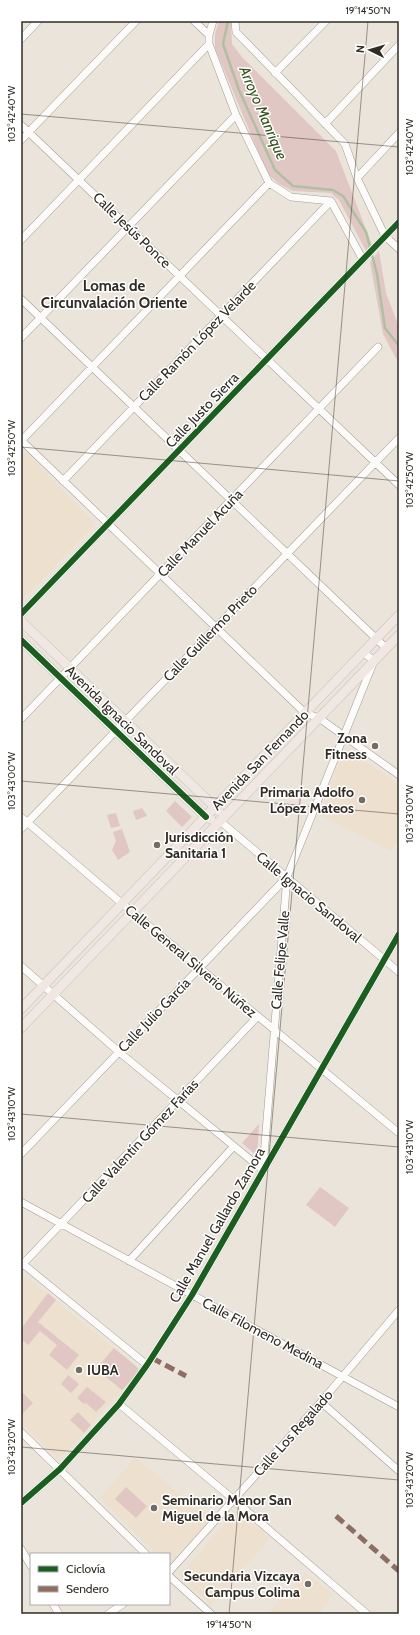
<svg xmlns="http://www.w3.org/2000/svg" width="420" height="1635" viewBox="0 0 420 1635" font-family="Cabin,sans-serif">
<rect width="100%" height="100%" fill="#ebe4da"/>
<path fill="#eee0ce" d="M21 453H27L94 522V526L21 601Z
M345 748 399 784V838L391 851 320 815Z
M27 1277 138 1368V1373L59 1460 21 1423V1278Z
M135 1458 212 1518 171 1562H169V1554H157L99 1498Z
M236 1511 270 1538 211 1605 182 1579 181 1574Z
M306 1573 333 1594 319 1614H267Z"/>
<path fill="#e0c7c3" d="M219 21H231L232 44 242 57 336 151 372 245 366 251 339 200 331 193 293 191 279 184 267 173 215 48V34Z
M379 251 386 293 399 327V364L383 334 370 262Z
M175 801 192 817 182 827 166 811Z
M142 808 145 812 147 816 136 820 133 811Z
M116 813 120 826 111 828 107 815Z
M122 829 130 852 118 860 112 850 116 841 113 832Z
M259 1124 257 1156 242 1143Z
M320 1187 349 1208 335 1227 306 1205Z
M48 1293 56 1300 38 1322 79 1355 67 1370 49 1355 57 1345 40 1331 28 1345 21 1339V1329Z
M114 1348 138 1368V1373L122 1390 96 1369Z
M68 1375 79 1384 71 1393 61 1384Z
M87 1387 106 1402 96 1412 86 1403 84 1404 77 1398Z
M21 1391 33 1403 21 1415Z
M78 1412 91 1425 84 1433 70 1420Z
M126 1487 147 1506 136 1518 115 1499Z"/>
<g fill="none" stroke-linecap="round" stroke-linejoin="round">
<path stroke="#b1bfa1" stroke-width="2.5" d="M228 21 223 44 239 90 275 170 293 186 333 190 343 196 366 232 377 274 385 328 399 346"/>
<g stroke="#a29c95" stroke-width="8">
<path id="minor" d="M194 21 209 35
M213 21 209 35V44L236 115 269 183 291 197 331 201 363 260
M235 21 236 32 345 144 357 178 385 236 399 249
M21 39 38 21
M275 73 326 21
M325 124 399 45
M21 125 399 485
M21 140 136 21
M357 178 399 133
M21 240 209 44
M21 299 386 648
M21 338 236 115
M21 440 305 713 319 718 399 775
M21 441 269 183
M63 481 331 201
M21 614 399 222
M21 719 378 347
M21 817 132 912 399 1133
M220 821 399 972
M21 829 399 438
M21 966 119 1052 263 1170
M21 1154 287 877
M263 1168 287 877 374 661 363 652
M21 1202 399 1407
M129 1261 234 1146
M23 1264 147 1365
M21 1266 258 1016
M321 1402 399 1471
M119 1404 233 1499 367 1614
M21 1432 146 1554
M21 1503 60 1469 119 1404 147 1365 192 1295 399 934
M21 1549 31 1566
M169 1572 321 1402 399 1310
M169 1576 211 1614
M53 1604 59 1614
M108 1614 123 1604"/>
</g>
<g stroke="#c6c3be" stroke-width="10">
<path id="major" d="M21 621 219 811
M21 640 206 817 211 819
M21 1009 399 615
M21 1028 399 635"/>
</g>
<use href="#minor" stroke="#fcfbf9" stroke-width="7"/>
<use href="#major" stroke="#f0e7e2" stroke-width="9"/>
<path stroke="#8d6e63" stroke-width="5" stroke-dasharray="10 5" stroke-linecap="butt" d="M152 1358 186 1376
M336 1516 399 1571"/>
<g stroke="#fff" stroke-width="8">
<path id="cycleway" d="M21 614 399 222
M21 640 206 817
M21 1503 60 1469 119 1404 147 1365 192 1295 399 934"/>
</g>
<use href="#cycleway" stroke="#1b5e20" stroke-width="6"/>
</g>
<path fill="none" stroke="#302b24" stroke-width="1" stroke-opacity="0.45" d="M21 114 399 147M21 447 399 481M21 781 399 814M21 1114 399 1147M21 1447 399 1480M229 1614 368 21"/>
<g fill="#716c64" stroke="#fff" stroke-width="1.5">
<circle cx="375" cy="746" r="4"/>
<circle cx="362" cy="800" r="4"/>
<circle cx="157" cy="845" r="4"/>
<circle cx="79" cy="1370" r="4"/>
<circle cx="154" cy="1508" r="4"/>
<circle cx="308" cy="1584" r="4"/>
</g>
<g text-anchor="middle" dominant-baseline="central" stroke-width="3" stroke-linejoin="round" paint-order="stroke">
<g font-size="14" fill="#302b24" stroke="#fff">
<text transform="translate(132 230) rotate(44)">Calle Jesús Ponce</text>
<text transform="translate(197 341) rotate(-46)">Calle Ramón López Velarde</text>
<text transform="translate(202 410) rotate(-46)">Calle Justo Sierra</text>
<text transform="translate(200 533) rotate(-46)">Calle Manuel Acuña</text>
<text transform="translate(210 633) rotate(-46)">Calle Guillermo Prieto</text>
<text transform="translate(122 720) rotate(44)">Avenida Ignacio Sandoval</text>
<text transform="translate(260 760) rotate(-46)">Avenida San Fernando</text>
<text transform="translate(309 897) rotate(40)">Calle Ignacio Sandoval</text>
<text transform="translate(280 960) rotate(-85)">Calle Felipe Valle</text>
<text transform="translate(191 961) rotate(40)">Calle General Silverio Núñez</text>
<text transform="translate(154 1015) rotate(-46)">Calle Julio García</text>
<text transform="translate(140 1141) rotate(-47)">Calle Valentín Gómez Farías</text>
<text transform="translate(217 1225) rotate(-60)">Calle Manuel Gallardo Zamora</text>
<text transform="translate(263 1333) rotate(28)">Calle Filomeno Medina</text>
<text transform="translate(293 1433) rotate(-48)">Calle Los Regalado</text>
</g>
<g font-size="14" font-weight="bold" fill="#302b24" stroke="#fff" text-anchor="end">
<text x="367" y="738">Zona<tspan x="367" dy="16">Fitness</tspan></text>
<text x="354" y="792">Primaria Adolfo<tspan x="354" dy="16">López Mateos</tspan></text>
<text x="165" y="837" text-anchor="start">Jurisdicción<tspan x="165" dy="16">Sanitaria 1</tspan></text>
<text x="87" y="1370" text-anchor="start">IUBA</text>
<text x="162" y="1500" text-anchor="start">Seminario Menor San<tspan x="162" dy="16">Miguel de la Mora</tspan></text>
<text x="300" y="1576">Secundaria Vizcaya<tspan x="300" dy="16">Campus Colima</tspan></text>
</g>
<g font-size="15" font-style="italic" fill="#33521a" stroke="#fff">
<text transform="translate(263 113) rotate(67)">Arroyo Manrique</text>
</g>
<g font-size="15" font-weight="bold" fill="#302b24" stroke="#fff">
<text x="114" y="286">Lomas de<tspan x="114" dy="17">Circunvalación Oriente</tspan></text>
</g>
</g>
<rect width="420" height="1635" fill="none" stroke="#ffffff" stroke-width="44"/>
<rect x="30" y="1553" width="140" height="52" fill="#ffffff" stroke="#acaaa7"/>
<rect x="38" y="1566" width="20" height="6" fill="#1b5e20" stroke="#acaaa7"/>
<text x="66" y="1573" font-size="12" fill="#302b24">Ciclovía</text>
<rect x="38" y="1586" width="20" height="6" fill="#8d6e63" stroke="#acaaa7"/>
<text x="66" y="1593" font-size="12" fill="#302b24">Sendero</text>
<g transform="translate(370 50) rotate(275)" stroke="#ffffff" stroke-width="3" paint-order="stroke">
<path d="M0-3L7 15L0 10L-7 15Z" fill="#302b24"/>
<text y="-6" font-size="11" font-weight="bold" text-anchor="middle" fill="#302b24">N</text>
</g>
<rect x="22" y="22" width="376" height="1591" fill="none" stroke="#302b24" stroke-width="1.5"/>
<g font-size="10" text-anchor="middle" fill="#302b24">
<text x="368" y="14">19°14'50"N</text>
<text transform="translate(11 114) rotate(-90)" y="4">103°42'40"W</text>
<text transform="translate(409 147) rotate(-90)" y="4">103°42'40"W</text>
<text transform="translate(11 448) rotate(-90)" y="4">103°42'50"W</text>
<text transform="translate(409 480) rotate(-90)" y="4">103°42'50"W</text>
<text transform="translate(11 781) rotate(-90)" y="4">103°43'00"W</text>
<text transform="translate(409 814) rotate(-90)" y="4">103°43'00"W</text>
<text transform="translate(11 1114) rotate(-90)" y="4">103°43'10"W</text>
<text transform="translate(409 1147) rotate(-90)" y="4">103°43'10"W</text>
<text transform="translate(11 1447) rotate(-90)" y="4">103°43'20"W</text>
<text transform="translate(409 1480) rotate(-90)" y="4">103°43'20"W</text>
<text x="229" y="1628">19°14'50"N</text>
</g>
</svg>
